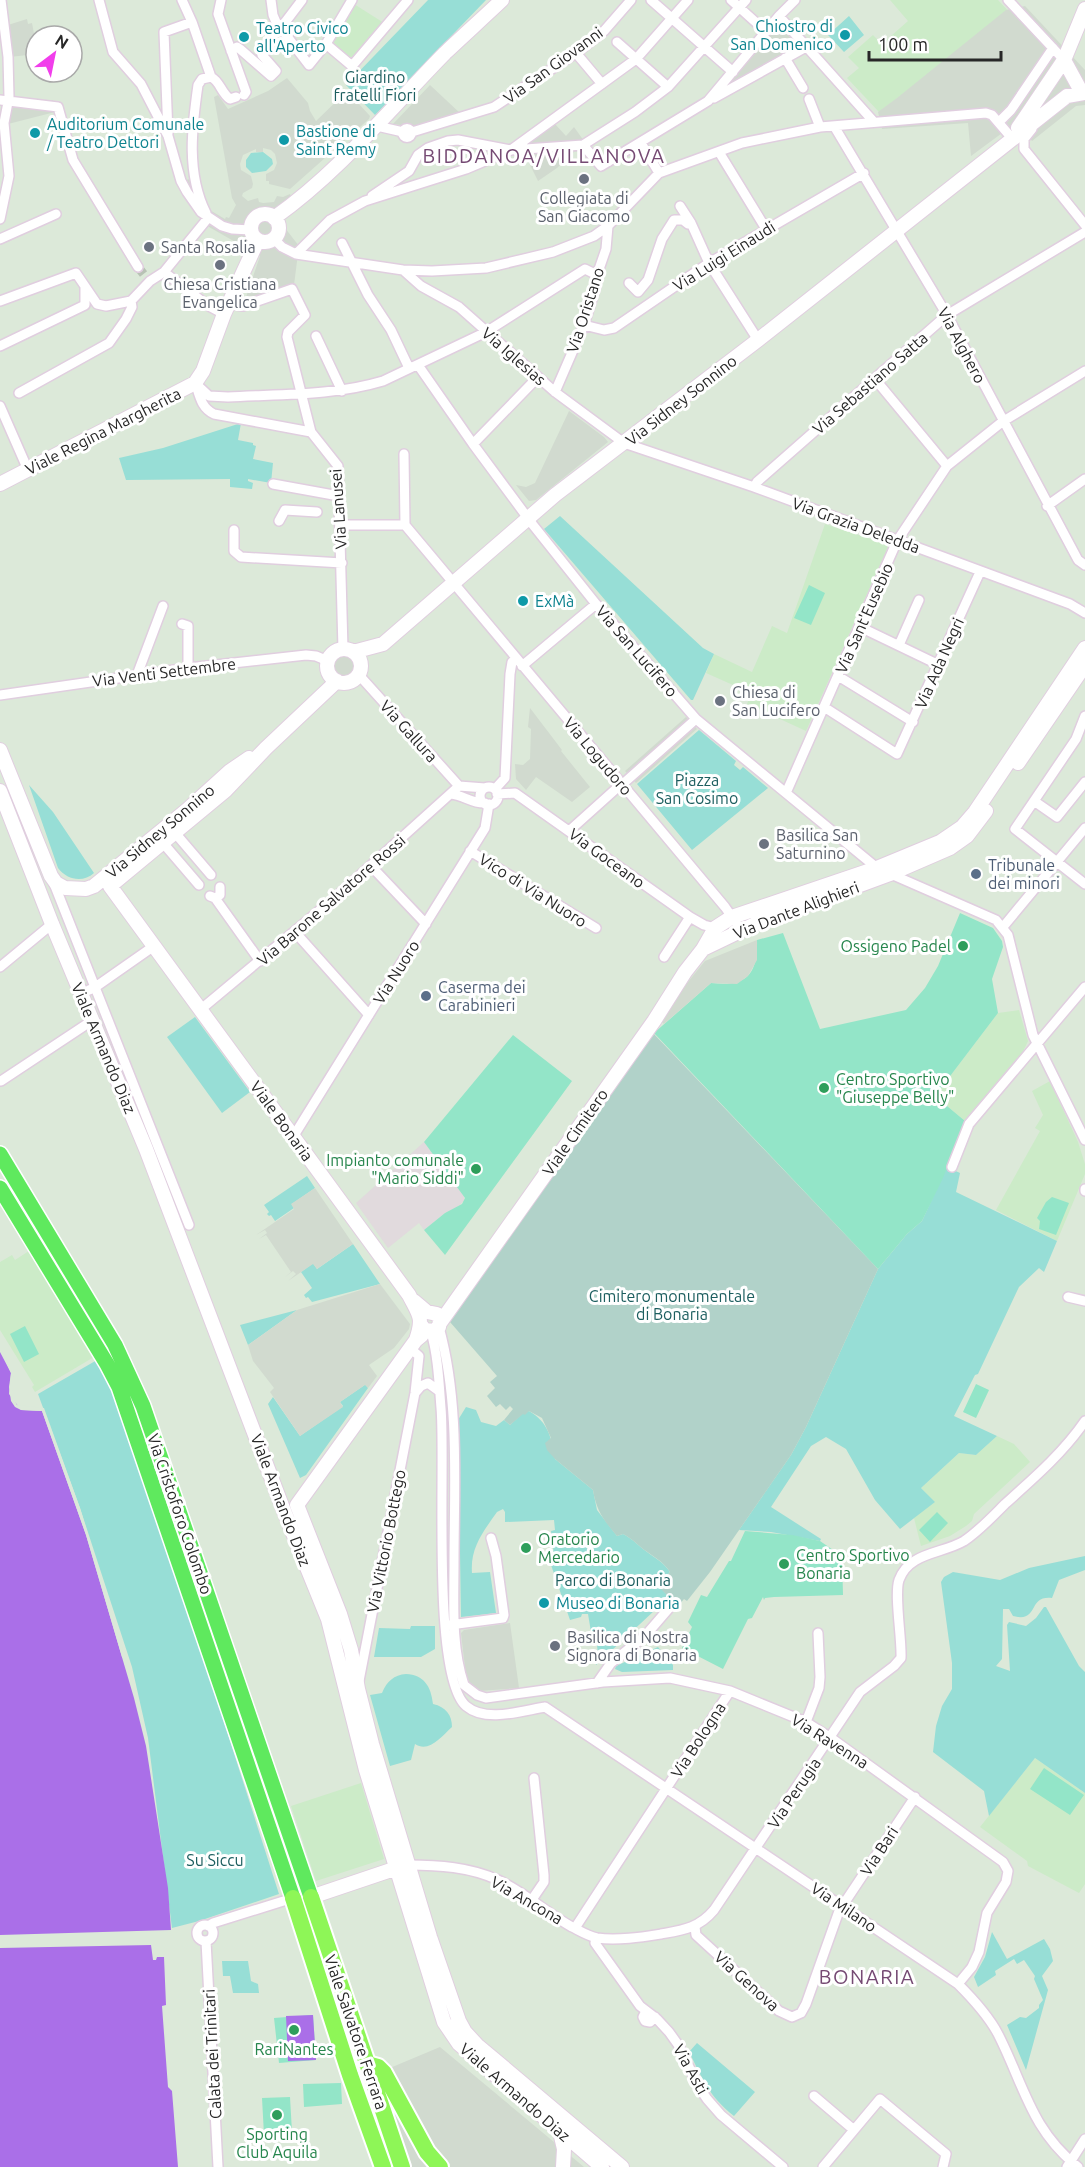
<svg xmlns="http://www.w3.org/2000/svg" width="1085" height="2167" viewBox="0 0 1085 2167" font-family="Ubuntu,sans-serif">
<rect width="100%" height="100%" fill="#dce9d9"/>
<path fill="#e1dadd" d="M424 1142 464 1196V1201L455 1209 445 1213 424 1230 419 1223 388 1248 356 1203Z"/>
<path fill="#ccebc8" d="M890 0H998L1010 13 879 112 847 78 859 68 848 57 873 35 882 44 908 21Z
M354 4 384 23 353 60 330 41Z
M825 524 889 545 806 731 747 704 751 693 706 673 714 654 752 672 772 626 787 633Z
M1019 1010 1028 1041 1021 1056 965 1121 935 1096 998 1013Z
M1050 1081 1078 1142 1085 1164V1174L1057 1241 996 1210 1040 1131 1035 1128 1043 1115 1032 1091Z
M29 1251 94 1357 35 1392 32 1387 34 1385 0 1330V1262L12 1255 15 1260Z
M997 1436 1014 1444 1030 1462 974 1514 972 1521 966 1526 950 1536 921 1546 914 1518 934 1502 921 1488 959 1453 976 1455Z
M1035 1758 1085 1793V1884L1079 1893 1028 1866 1027 1861 980 1827Z
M361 1783 384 1859 316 1881 291 1806Z"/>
<path fill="#97ded6" d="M428 0H486L375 115 346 85Z
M849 16 864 35 844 52 828 35Z
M263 152 272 159 273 164 266 171 252 173 246 167V160L251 153Z
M241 423 238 440 253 443V445L256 446 253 459 273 463 271 483 248 479V481L253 483 252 489 230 487V479L126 480 119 458 163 448Z
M560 516 703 648 714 654 693 700H691L544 529Z
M699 730 736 761 734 765 740 770 743 767 768 788 692 850 637 784Z
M29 785 53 812 94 873C83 883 67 880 58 868Z
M195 1017 250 1092 222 1113 167 1037Z
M947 1167 960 1173 956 1192 1057 1241 1044 1272 1039 1268 1019 1287 978 1374 975 1375 954 1416 997 1436 976 1455 959 1453 921 1488 935 1502 900 1529 875 1500 846 1449 826 1437 811 1446 771 1507 821 1539 820 1541 771 1532 739 1530 791 1455 806 1427 878 1269 907 1234 922 1221Z
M307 1176 315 1188 292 1204 294 1208 275 1221 271 1215 269 1216 267 1214 269 1212 264 1205Z
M353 1244 380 1284 312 1302 308 1297 306 1298 304 1295 312 1288 301 1272 313 1263 317 1269Z
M297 1310 248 1345 240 1325Z
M97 1360 112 1389 215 1694 279 1894 199 1921 172 1928 148 1738 132 1667 80 1508 38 1394Z
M366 1384 368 1388 306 1475 300 1478 268 1404 273 1397 300 1436 343 1406 340 1402Z
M466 1407 476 1410 481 1422 496 1426 504 1420 510 1425 523 1413 529 1411C549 1423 551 1437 555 1459L593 1490 597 1510 617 1536 623 1534C631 1538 636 1543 643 1549 653 1557 663 1561 670 1572L658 1585 669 1597 596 1665 595 1654 598 1653 596 1638H592L588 1614H582L581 1617 570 1620 551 1565 555 1563 551 1531 555 1530 554 1520 505 1522V1512L503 1509 497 1512C483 1532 470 1548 472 1573L490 1572 496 1613 461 1617 458 1420Z
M1085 1556V1570L1059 1580 1052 1598C1027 1595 1040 1623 1013 1616L1009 1609H1003L1002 1659 996 1666 1010 1671 1007 1625 1009 1622 1026 1626 1036 1618 1044 1607H1046L1079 1666 1085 1672V1793L1035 1758 989 1816 984 1791 933 1752 936 1726 942 1706 952 1689V1663L941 1582 944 1577 953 1572 1000 1580 1029 1568Z
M411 1626H435V1649L421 1657H374L379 1628 410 1629Z
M658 1647 673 1665V1670L622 1672 615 1669 616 1666Z
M406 1674C424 1675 431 1686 433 1704 446 1707 452 1715 452 1727 441 1737 429 1753 415 1744L411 1760 390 1766 370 1695 382 1693C387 1681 394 1675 406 1674Z
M992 1932 1007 1959 1044 1939 1050 1949 1053 1961 1042 1976 1048 1990 1026 2070 1007 2025 1020 2017 1026 2018 1039 2008V2005L1043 2000 1034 1979 1035 1976 1024 1960 1017 1964 1014 1959 995 1971 996 1975 978 1987 974 1977 985 1957Z
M248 1961 251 1981 258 1984 259 1993H233L230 1976H223L222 1961Z
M697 2043 755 2092 734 2116C708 2095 704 2081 689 2052Z"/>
<path fill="#b1d2c9" d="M653 1033 878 1269 806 1427 791 1455 710 1572 687 1601 684 1599 674 1611 666 1603 670 1598 657 1585 670 1572C663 1561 654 1557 643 1549 636 1543 631 1538 623 1534L617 1536C604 1521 596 1510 593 1490L555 1459 547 1450 545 1443 551 1438 542 1418 529 1411 525 1415 523 1414 510 1425 504 1420 513 1409 510 1406 506 1410 500 1404 496 1407 487 1396 495 1388 490 1382 497 1376 450 1322Z"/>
<path fill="#93e5c8" d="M809 585 825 593 811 625 794 618Z
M960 913 993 928 1002 941 1003 947 992 979 998 1013 935 1096 965 1121 943 1178 922 1221 907 1234 878 1269 654 1033 711 983C745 987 758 976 757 940L783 933 820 1029 906 1010 925 988 938 966Z
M513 1035 572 1081 445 1255 424 1230 445 1213 462 1204 465 1198 424 1142Z
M1052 1197 1069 1203 1056 1235 1039 1229 1040 1221 1037 1218 1046 1202Z
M25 1326 39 1354 24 1362 10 1334Z
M976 1384 989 1390 976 1418 963 1412Z
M937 1512 948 1523 930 1542 919 1530Z
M745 1531 792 1535 820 1541 842 1556 843 1595 774 1597 765 1598 764 1600 763 1597 752 1618 748 1619 723 1669 682 1648 692 1627 688 1622 701 1595 707 1597 729 1561H731Z
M1044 1768 1084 1795 1070 1815 1030 1789Z
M313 2015 316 2060 279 2063 274 2018Z
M341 2083 342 2104 304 2107 303 2084Z
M290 2097 292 2132 264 2135 262 2098Z"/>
<path fill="#d1dacf" d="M1025 6 1085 70V105L1076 106 1032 141 1017 122 971 156 968 123 882 129 878 112 897 98 1006 10Z
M772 18 803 51 705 108Z
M27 19 28 24 32 23 35 39 31 41 32 47H36V54L10 57 8 25Z
M287 78 308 103 310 111 316 121 347 91 370 116 369 119 290 189 269 184V181H266V174L274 170 277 163 275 154 271 150 263 148V152H256V149L243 155 240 164 241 170 251 176 253 184 252 188 243 193 242 196 248 201 258 198 259 202 263 203 274 202 277 196 283 197 290 194 292 200 271 210 299 246 294 285 243 306 260 256 209 227 189 202 178 182 198 177 208 209 225 219 226 217 229 218 236 205 232 198 214 97 218 95 228 109 268 91Z
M430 85 461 114 415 127 393 124Z
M53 100 55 112 8 124 2 119V105Z
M555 124 566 136 574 127 584 141 581 147 576 152 575 151 557 168 538 181 526 157 518 149Z
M569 411 604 437 608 442 536 500 529 501 516 485 526 487 535 483Z
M334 665a11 11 0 1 1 22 0a11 11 0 1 1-22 0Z
M530 708 562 750 561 751 590 787 572 802 536 777 526 790 516 779 515 764 523 765 530 759 531 729 528 727Z
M686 717 697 729 636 783 625 771Z
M757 940V960L748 976 737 984 711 983 664 1024 658 1019 705 961Z
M315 1188 353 1244 317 1269 313 1264 288 1281 296 1274 293 1271 285 1277 291 1272 266 1235 259 1239 267 1233 265 1230 256 1235 294 1209 291 1204Z
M380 1284 410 1324 409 1329 394 1348 369 1365 377 1376 368 1388 365 1385 340 1402 343 1407 300 1436 270 1392 274 1388 253 1361 248 1345 297 1310Z
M510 1623 519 1688 479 1691 473 1688 466 1676 461 1633 464 1630Z
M440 2047 584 2167H410L378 2073Z"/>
<path fill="#aa6fe8" d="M0 1352 11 1373 9 1394 21 1410 42 1411 86 1535 134 1698 146 1746 168 1888 171 1930 0 1935Z
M151 1945 153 1960H156L157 1957H164L166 2005 162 2006 168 2087 172 2091 178 2167H0V1948Z
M313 2015 316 2060 288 2061 286 2016Z"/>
<path fill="#dce9d9" d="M0 1349 14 1373 12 1394 17 1405 44 1408 80 1508 127 1662 122 1657 86 1535 42 1411 21 1410 15 1407 11 1401 9 1387 11 1373Z"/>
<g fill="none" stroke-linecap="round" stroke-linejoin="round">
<path stroke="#b8c2b5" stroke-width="9" stroke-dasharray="9 4.5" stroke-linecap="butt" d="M265 50 278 40
M138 267 145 276"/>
<g stroke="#e0cedf" stroke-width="12">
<path id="street" d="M99 0 113 52 141 84 168 136 181 181 187 192 201 212 222 226 232 229 251 230
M182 0 192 22 211 77C220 81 221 93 230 99L236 97
M221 0 218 14 246 92 244 95
M271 0 273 15 276 22 309 65 326 44 352 0
M651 0 733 72
M731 0 761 27
M1008 0 1064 60
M779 16 874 122
M280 29 302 0
M617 42 668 87
M326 44 352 66 408 0
M231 51 237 47 240 49 271 76 276 71 262 55 265 50
M576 53 602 84
M785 58 803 88
M714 98 806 47
M809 99 820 127
M0 100 58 107 73 160 138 267
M999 122 1011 110 1053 48
M377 126 403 132
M834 126 947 315 1078 560 1085 565
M402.5 133a4.5 4.5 0 1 1 9 0a4.5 4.5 0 1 1-9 0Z
M1032 129 1024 139V149L1085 225
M412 132 494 107 576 53 604 31 631 0
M168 134 164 32 192 22
M641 143 659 173
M583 145 601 166 708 101 779 16 795 0
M719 152 766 229
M372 196 409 171 418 155 428 148 448 141 458 140 511 150 583 145 635 112 668 87 746 0
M680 206 691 223 709 263 758 340
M206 213C186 173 192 127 198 85L202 79 211 77
M0 219 9 176 4 123 9 97 8 57 1 0
M0 239 56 214
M274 239 282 247 296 254 403 270 432 271 486 268 553 252 594 236 608 226 659 173 742 143 820 127 986 113 992 115 1010 136
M342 243 368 295 391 330 409 368
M296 254 330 220 365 201 466 169 511 150 636 59 688 0
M403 270 421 286 459 307 555 392 624 443 754 487 1070 604 1085 613
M164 272 207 305 224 314
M629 283 638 292 648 280 662 239 674 220H683L688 224
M0 301 76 273 97 304 106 306 131 301
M131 301 150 281 164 272 208 218
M229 304 243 306 292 289 305 315 288 332 287 337 311 432 338 466 343 649
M584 325 604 330 614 328 709 263 864 173
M316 336 342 391
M0 346 85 305V288
M418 365 473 444 533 525 596 604 696 719 877 868 996 920 1008 935 1033 1035 1085 1140
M875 379 947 466
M195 383 209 396 228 397C280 394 333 396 383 381L486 332 585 269 597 275
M196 385C200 398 202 408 214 414L311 432
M555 392 584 325 596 286 597 275 606 249 608 226
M19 393 109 343 126 319 132 307 131 301
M0 406 28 470
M473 444 538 377
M404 454 405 525
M273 484 339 496
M754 487 757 482 947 315 1085 232
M1047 506 1085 479
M279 521 285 510 317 512
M341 525H405L725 907 741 930
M234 530V551L241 557 342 563
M182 624 188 626V668
M860 627 939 665
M899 645 919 600
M522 666 596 604
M137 675 163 606
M359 675 459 786
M838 676 913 722
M0 695 188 668 306 655 316 656 328 661
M824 707 897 754 980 572
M1085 716 1076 739 1015 829 1085 884
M625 782 696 719
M459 786 485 788
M480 796a9 9 0 1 1 18 0a9 9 0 1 1-18 0Z
M495 789 505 778 510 674 512 662 516 659
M786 793 897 541 947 466 1002 422 1085 371
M451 794C463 795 473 804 485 803
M497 794 515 793 690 917 704 925 715 928
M1034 801 1057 817 1085 782
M569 831 618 787
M176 834 211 875
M163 843 199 885
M470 851 596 928
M371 866 426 924
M53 881 189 1225
M210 896 215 898 260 961
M215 898 220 895V887
M1003 927 1085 828
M295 932 369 1015
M664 957 690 917
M0 967 52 924
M89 990 94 988 154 946
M200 1010 338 895 459 786
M1 1081 93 1020
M293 1137 485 828 489 804
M952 1167 969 1124 1085 987
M1085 1189V1191
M1068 1297 1085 1301
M439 1327C460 1403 454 1485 454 1563 454 1603 451 1646 464 1685L477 1695 486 1698 603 1682 670 1678 730 1691 806 1722 831 1738 1003 1862 1008 1871 1006 1882 987 1913 979 1952 972 1967 958 1984
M431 1332C438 1356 439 1383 441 1408 446 1461 431 1676 466 1706 486 1723 521 1711 545 1707
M415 1393 421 1386 428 1383 439 1391
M450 1625 503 1618 504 1615 496 1556 491 1538
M359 1681 415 1393 419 1356 410 1348
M597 1683 611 1663 645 1636 670 1607
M545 1707 958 1984C973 1999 988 2015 998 2034 1024 2085 1031 2130 1078 2167
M806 1722 819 1688 820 1677 818 1633
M408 1865C438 1865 470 1867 498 1880 524 1892 547 1913 572 1927 580 1931 588 1936 597 1938 617 1941 642 1937 661 1934 683 1930 699 1928 714 1910L860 1692 894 1666 901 1658C902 1639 894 1595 899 1580 909 1552 942 1554 964 1541 979 1531 992 1517 1005 1504 1034 1478 1063 1453 1085 1421
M531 1901 544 1882V1875L534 1778
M197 1933a8 8 0 1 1 16 0a8 8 0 1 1-16 0Z
M208 1926 213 1923 293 1898
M695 1927 696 1935 779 2011 792 2017 801 2013 806 2004 839 1911 915 1797
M575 1928 730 1691
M596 1938 595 1943 640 2006 657 2019 669 2032 679 2046 698 2086 707 2099 721 2115 783 2167
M206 1941 218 2167
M646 2011 643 2017 645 2021 650 2022 655 2017
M814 2096 854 2130
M823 2167 880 2099 946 2154 943 2167
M1067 2167 1085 2139"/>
</g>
<g stroke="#e0cedf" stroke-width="16">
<path id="secondary" d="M1064 60 1082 93
M1018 128 1064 60 1085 9
M251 228a14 14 0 1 1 28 0a14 14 0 1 1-28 0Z
M274 218C339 172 390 109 445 53 464 35 483 18 502 0
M0 484 195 383 203 371 224 314 258 240
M327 666a17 17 0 1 1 34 0a17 17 0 1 1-34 0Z
M353 652 383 644 555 495 758 340 1067 96 1085 93
M337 681 266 748 226 790 110 886 409 1295C419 1315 424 1317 416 1340
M0 750 51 876 56 883 65 888 86 889 94 886 187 810 230 771 249 758
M1018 763 1085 665
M0 791 52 924 146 1149 284 1511 328 1619 366 1770 444 2022 459 2044 602 2167
M703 949 757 923 890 874 950 848 967 836 986 811
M414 1301 427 1312 437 1314 440 1320 439 1327 434 1331 425 1330 421 1325
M440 1323 654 1021 685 972 703 949 715 928 732 917 877 868 940 842 962 827 975 812 1085 648
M297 1505 340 1614 351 1650 358 1689 372 1744 430 1937 459 2021 465 2032 477 2045 622 2167
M297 1505 416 1340 422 1335
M288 1885 302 1897H311L403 1866
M560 2132 564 2149 563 2167"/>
</g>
<g stroke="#fff" stroke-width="18">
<path id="primary" d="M0 1154 115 1345 143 1406 311 1897
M0 1188 107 1364 119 1387 293 1898"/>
</g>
<g stroke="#fff" stroke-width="20">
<path id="highway" d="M311 1897 402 2167
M293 1898 350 2075 383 2167
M367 2064 378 2067 384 2073 427 2152 440 2167"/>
</g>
<use href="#street" stroke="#fff" stroke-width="9"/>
<use href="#secondary" stroke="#fff" stroke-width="14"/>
<use href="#primary" stroke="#5fe95e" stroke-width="15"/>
<use href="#highway" stroke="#8ef657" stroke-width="16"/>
</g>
<g fill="#0f9aa8" stroke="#fff" stroke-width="2">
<circle cx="845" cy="35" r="6"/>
<circle cx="244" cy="37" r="6"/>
<circle cx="35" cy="133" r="6"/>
<circle cx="284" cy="140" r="6"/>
<circle cx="523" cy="601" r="6"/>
<circle cx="544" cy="1603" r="6"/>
</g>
<g fill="#6b7280" stroke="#fff" stroke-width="2">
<circle cx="584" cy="179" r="6"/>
<circle cx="149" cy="247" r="6"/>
<circle cx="220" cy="265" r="6"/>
<circle cx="720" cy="701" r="6"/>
<circle cx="764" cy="844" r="6"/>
<circle cx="555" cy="1646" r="6"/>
</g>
<g fill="#5c6f8a" stroke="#fff" stroke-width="2">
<circle cx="976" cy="874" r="6"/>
<circle cx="426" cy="996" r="6"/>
</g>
<g fill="#2e9e5b" stroke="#fff" stroke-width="2">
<circle cx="963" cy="946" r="6"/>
<circle cx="824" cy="1088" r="6"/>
<circle cx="476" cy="1169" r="6"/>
<circle cx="526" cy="1548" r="6"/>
<circle cx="784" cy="1564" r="6"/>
<circle cx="294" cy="2030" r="6"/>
<circle cx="277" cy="2115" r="6"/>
</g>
<g text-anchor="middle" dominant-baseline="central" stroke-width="6" stroke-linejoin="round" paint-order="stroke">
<g font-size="16" fill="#0d838f" stroke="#fff" text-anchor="start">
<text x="833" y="26" text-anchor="end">Chiostro di<tspan x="833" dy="18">San Domenico</tspan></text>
<text x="256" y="28">Teatro Civico<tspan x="256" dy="18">all'Aperto</tspan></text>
<text x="47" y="124">Auditorium Comunale<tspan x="47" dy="18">/ Teatro Dettori</tspan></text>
<text x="296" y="131">Bastione di<tspan x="296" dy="18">Saint Remy</tspan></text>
<text x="535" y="601">ExMà</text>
<text x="556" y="1603">Museo di Bonaria</text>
</g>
<g font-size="16" fill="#272727" stroke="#fff">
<text transform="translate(553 65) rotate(-36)">Via San Giovanni</text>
<text transform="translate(724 256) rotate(-32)">Via Luigi Einaudi</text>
<text transform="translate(585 310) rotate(-72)">Via Oristano</text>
<text transform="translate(962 345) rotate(62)">Via Alghero</text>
<text transform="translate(514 356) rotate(41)">Via Iglesias</text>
<text transform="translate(870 383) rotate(-41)">Via Sebastiano Satta</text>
<text transform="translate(681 400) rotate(-38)">Via Sidney Sonnino</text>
<text transform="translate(103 431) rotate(-27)">Viale Regina Margherita</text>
<text transform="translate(338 509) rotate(-94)">Via Lanusei</text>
<text transform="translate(856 525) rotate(20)">Via Grazia Deledda</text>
<text transform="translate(864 618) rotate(-66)">Via Sant'Eusebio</text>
<text transform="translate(637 651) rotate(49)">Via San Lucifero</text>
<text transform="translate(939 663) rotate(-66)">Via Ada Negri</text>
<text transform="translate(164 672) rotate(-7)">Via Venti Settembre</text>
<text transform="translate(409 731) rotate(48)">Via Gallura</text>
<text transform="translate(598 756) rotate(50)">Via Logudoro</text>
<text transform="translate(160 831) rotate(-40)">Via Sidney Sonnino</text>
<text transform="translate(607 858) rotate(36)">Via Goceano</text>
<text transform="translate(533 890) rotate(32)">Vico di Via Nuoro</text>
<text transform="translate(331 900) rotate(-41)">Via Barone Salvatore Rossi</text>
<text transform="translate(796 910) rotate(-21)">Via Dante Alighieri</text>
<text transform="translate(396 972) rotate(-58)">Via Nuoro</text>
<text transform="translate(104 1048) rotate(67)">Viale Armando Diaz</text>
<text transform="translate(282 1121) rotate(54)">Viale Bonaria</text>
<text transform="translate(575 1132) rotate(-55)">Viale Cimitero</text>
<text transform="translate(281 1500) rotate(69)">Viale Armando Diaz</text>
<text transform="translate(180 1514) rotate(71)">Via Cristoforo Colombo</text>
<text transform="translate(386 1541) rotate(-79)">Via Vittorio Bottego</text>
<text transform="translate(698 1740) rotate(-57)">Via Bologna</text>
<text transform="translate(830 1741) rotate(32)">Via Ravenna</text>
<text transform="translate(794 1793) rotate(-56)">Via Perugia</text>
<text transform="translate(879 1851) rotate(-57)">Via Bari</text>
<text transform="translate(527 1900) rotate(30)">Via Ancona</text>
<text transform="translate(844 1907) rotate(34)">Via Milano</text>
<text transform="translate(747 1981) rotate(42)">Via Genova</text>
<text transform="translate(356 2032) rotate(71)">Viale Salvatore Ferrara</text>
<text transform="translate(212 2054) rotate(-93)">Calata dei Trinitari</text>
<text transform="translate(691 2069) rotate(61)">Via Asti</text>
<text transform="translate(515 2092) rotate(41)">Viale Armando Diaz</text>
</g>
<g font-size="16" fill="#1c5e5f" stroke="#fff">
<text x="375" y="77">Giardino<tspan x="375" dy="18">fratelli Fiori</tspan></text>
<text x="697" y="780">Piazza<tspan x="697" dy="18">San Cosimo</tspan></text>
<text x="672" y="1296">Cimitero monumentale<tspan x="672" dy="18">di Bonaria</tspan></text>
<text x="613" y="1580">Parco di Bonaria</text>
<text x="215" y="1860">Su Siccu</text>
</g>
<g font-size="16" fill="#5b616d" stroke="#fff" text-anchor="start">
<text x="584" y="198" text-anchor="middle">Collegiata di<tspan x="584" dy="18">San Giacomo</tspan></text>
<text x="161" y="247">Santa Rosalia</text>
<text x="220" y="284" text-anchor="middle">Chiesa Cristiana<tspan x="220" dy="18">Evangelica</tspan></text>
<text x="732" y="692">Chiesa di<tspan x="732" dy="18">San Lucifero</tspan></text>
<text x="776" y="835">Basilica San<tspan x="776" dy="18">Saturnino</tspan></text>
<text x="567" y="1637">Basilica di Nostra<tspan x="567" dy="18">Signora di Bonaria</tspan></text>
</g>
<g font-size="16" fill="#4e5e75" stroke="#fff" text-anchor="start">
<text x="988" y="865">Tribunale<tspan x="988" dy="18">dei minori</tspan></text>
<text x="438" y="987">Caserma dei<tspan x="438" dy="18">Carabinieri</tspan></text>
</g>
<g font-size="16" fill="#27864d" stroke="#fff" text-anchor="start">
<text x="951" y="946" text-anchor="end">Ossigeno Padel</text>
<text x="836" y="1079">Centro Sportivo<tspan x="836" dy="18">"Giuseppe Belly"</tspan></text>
<text x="464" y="1160" text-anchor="end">Impianto comunale<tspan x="464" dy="18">"Mario Siddi"</tspan></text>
<text x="538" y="1539">Oratorio<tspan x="538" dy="18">Mercedario</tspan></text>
<text x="796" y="1555">Centro Sportivo<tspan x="796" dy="18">Bonaria</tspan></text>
<text x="294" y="2049" text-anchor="middle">RariNantes</text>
<text x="277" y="2134" text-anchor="middle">Sporting<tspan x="277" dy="18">Club Aquila</tspan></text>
</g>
<g font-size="20" letter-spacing="1.5" fill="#754a73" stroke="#fff">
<text x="544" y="155">BIDDANOA/VILLANOVA</text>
<text x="867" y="1976">BONARIA</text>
</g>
</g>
<g transform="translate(54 54) rotate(32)"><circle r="28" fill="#ffffff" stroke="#a9a9a9" stroke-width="1.5"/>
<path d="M0-4.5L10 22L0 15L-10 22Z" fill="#f13eeb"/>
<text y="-9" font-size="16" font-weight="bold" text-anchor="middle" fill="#272727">N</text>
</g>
<path d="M869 51v9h132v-9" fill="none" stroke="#272727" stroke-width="3"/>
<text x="878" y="51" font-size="18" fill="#272727" stroke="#ffffff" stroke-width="4.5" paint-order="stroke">100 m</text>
</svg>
